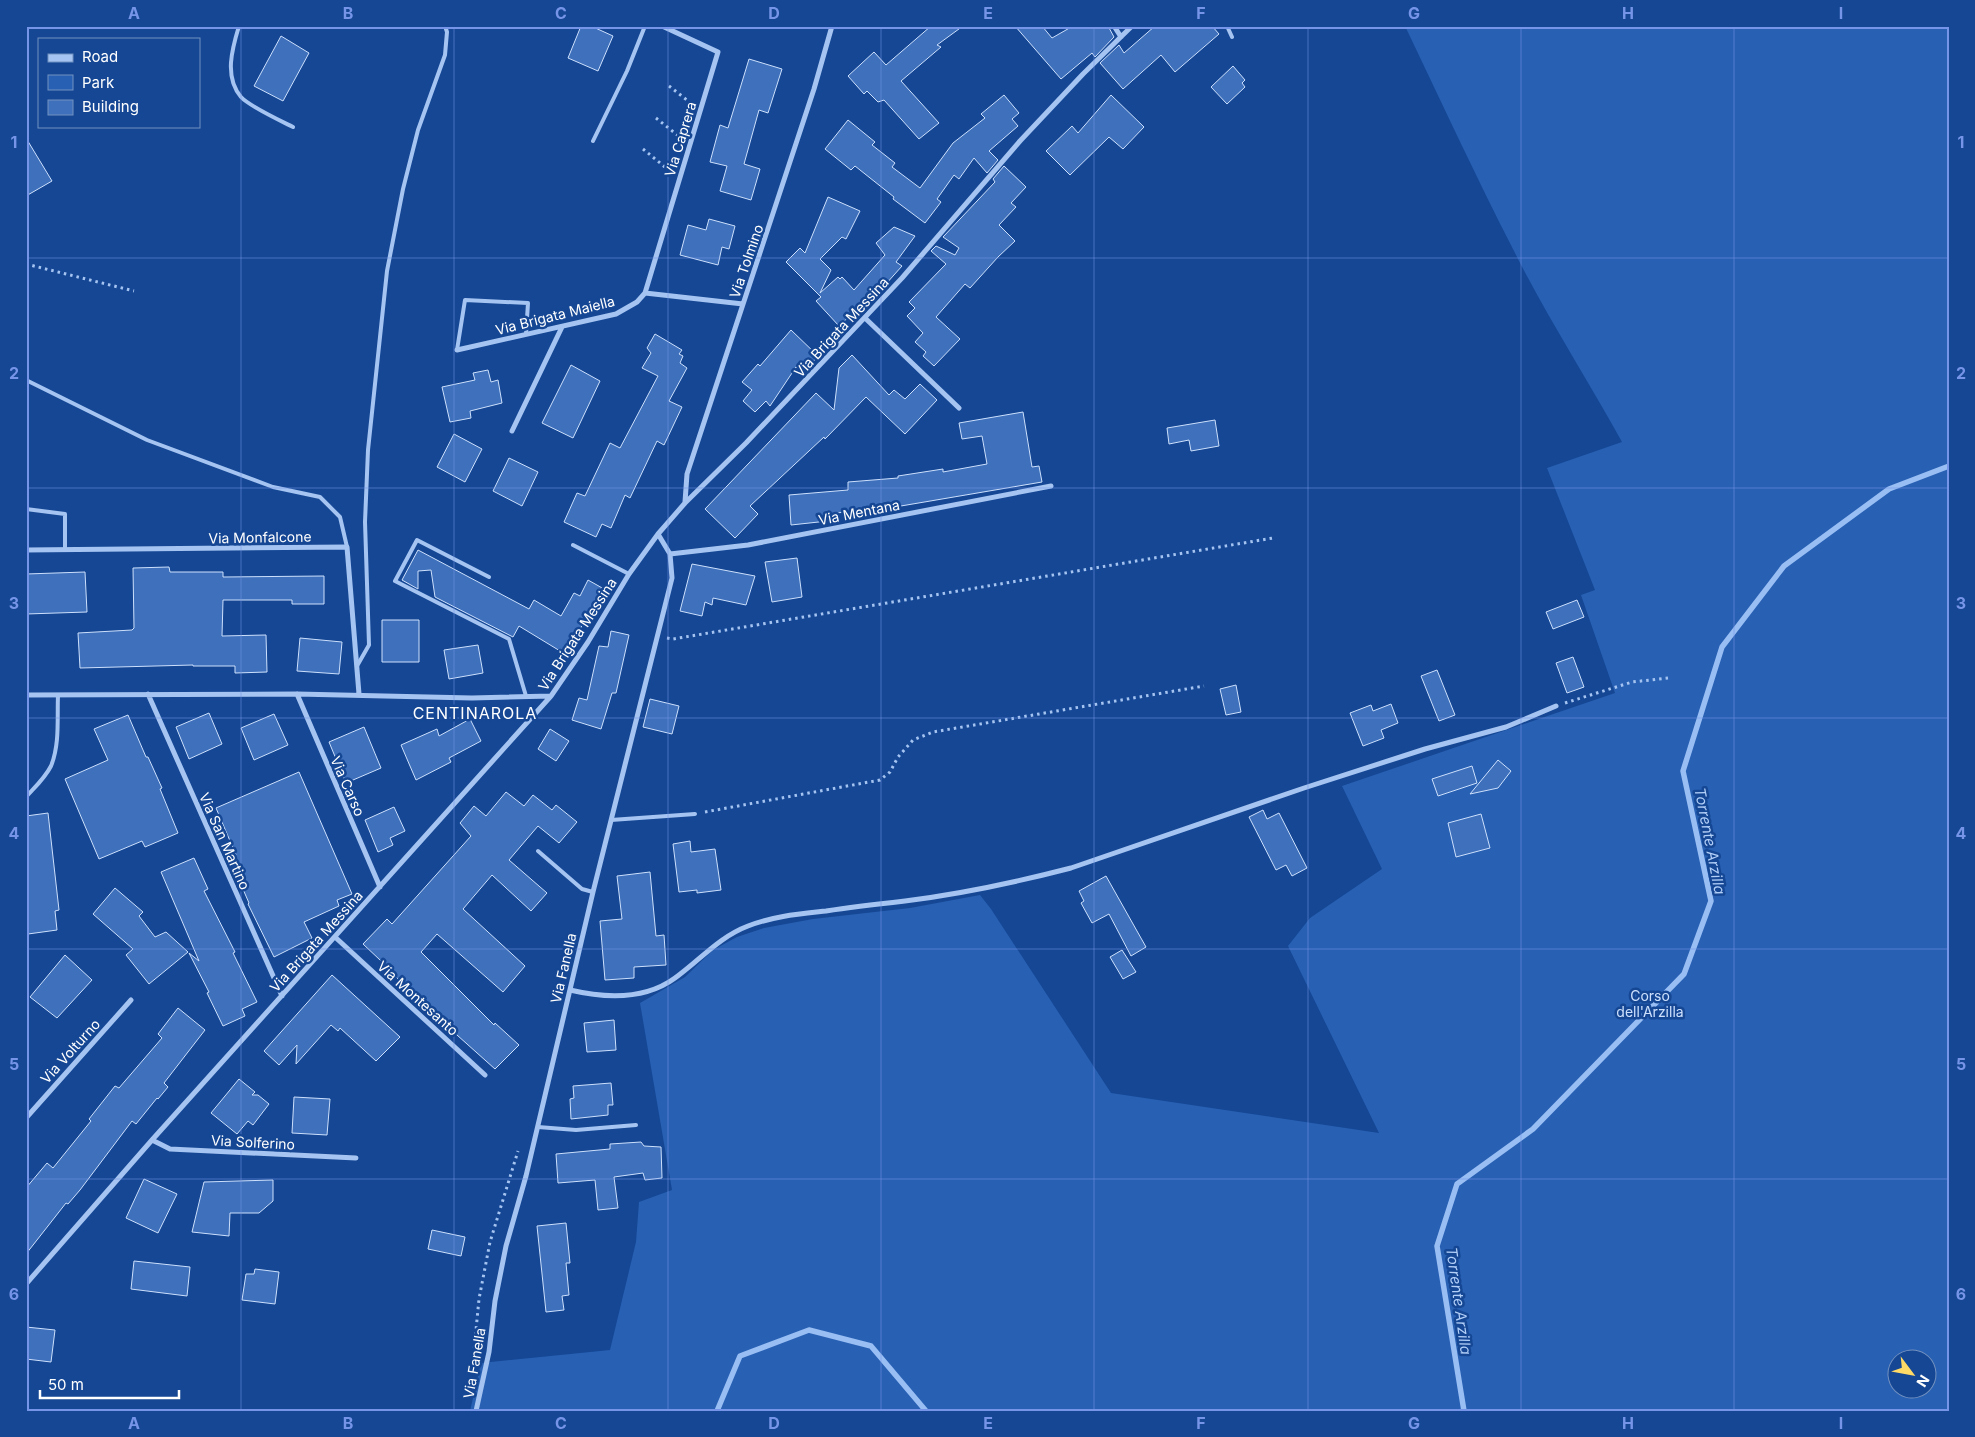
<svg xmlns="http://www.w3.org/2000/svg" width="1975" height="1437" viewBox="0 0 1975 1437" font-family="Inter,sans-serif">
<rect width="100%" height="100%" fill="#154794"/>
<path fill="#2860b3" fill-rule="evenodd" d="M1405 26H1949V1411H470L481 1363 610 1350 636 1242 639 1202 672 1190 640 1003 685 977 713 950 737 937 764 928 813 919 910 908 980 895 991 909 1111 1093 1379 1133 1288 946 1310 918 1382 869 1342 786 1615 693 1581 595 1595 590 1547 468 1622 442C1587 378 1547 317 1514 251 1476 177 1441 101 1405 26ZM1898 1360H1928V1390H1898Z"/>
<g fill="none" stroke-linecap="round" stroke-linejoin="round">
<path stroke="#98bef4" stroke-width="5.5" d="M717 1411 740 1356 809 1330 871 1346 926 1411
M1464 1411 1437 1246 1457 1184 1533 1129 1684 974 1711 901 1683 771 1722 647 1784 566 1889 489 1949 466"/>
</g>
<path fill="#3e70bc" stroke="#cde0fc" d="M581 26H591L613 36 598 71 568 58Z
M931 26H963L937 45 941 47 901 81 939 123 919 139 884 100 878 102 867 91 864 94 848 76 874 52 886 65Z
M1015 26H1042L1052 38 1073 26H1108L1114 37 1095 57 1092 53 1061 79Z
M1155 26H1212L1219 34 1175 72 1161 55 1123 89 1100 63 1119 45 1124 53Z
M281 36 309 53 283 101 254 86Z
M749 59 782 69 768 113 759 110 744 164 760 169 751 200 720 191 727 166 710 162 720 125 728 128Z
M1233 66 1245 80 1242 83 1245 87 1227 104 1211 87Z
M1004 95 1019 113 1012 119 1018 126 989 151 998 160 987 173 974 158 959 179 954 175 937 199 941 202 925 223 893 199 894 197 855 166 851 170 825 149 848 120 875 142 872 145 895 163 892 167 920 188 953 143 985 118 981 114Z
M1111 95 1144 127 1123 149 1109 137 1070 175 1046 151 1072 126 1078 133Z
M26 138 52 181 26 196Z
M1004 166 1026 187 1011 203 1016 207 999 225 1015 241 998 257 970 288 965 284 936 317 960 339 934 366 923 356 926 352 915 342 923 333 907 316 915 308 909 302 946 264 931 251 936 246 955 255 959 248 943 237 995 182 993 179Z
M828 197 860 211 846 239 842 237 820 259 831 270 820 293 838 277 840 279 842 277 854 290 885 255 876 243 894 227 915 236 896 262 902 266 877 294 875 292 839 326 816 301 821 297 786 262 800 248 805 253Z
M709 219 735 226 729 249 722 247 718 265 680 255 688 225 706 230Z
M791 330 818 356 803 373 796 367 770 406 766 401 755 412 743 401 752 390 742 382 758 364 760 366Z
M655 334 682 350 679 354 683 356 680 363 687 368 669 401 682 407 664 445 657 441 630 498 625 495 611 528 602 524 596 537 564 522 577 493 585 496 610 443 620 448 658 376 642 368 651 353 647 348Z
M852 355 889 395 894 390 905 399 920 384 937 400 905 434 866 397 825 439 824 437 750 506 758 514 735 538 705 509 816 393 834 410 839 368Z
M571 365 600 381 573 438 542 423Z
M488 370 491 382 498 380 502 403 470 411 471 418 450 422 442 387 475 380 473 373Z
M1023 412 1032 467 1039 466 1042 482 895 507 836 513 837 520 791 525 789 495 848 490V482L898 478V476L943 469V472L987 464 982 436 962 439 959 423Z
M1215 420 1219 446 1191 451 1189 440 1169 444 1167 428Z
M454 434 482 449 465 482 437 467Z
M509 458 538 472 522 506 493 491Z
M418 550 529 609 534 600 561 616 574 593 580 596 588 580 604 589 565 654 519 626 513 637 435 597 431 570 418 571V589L402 580Z
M797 558 802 597 772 602 765 562Z
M692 564 755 576 746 605 713 598 712 605 705 602 702 616 680 611Z
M169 567 170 572H223V577L324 576V604H292V600H223L222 636 266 635 267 672 235 673V666H193V665L80 668 78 633 132 630 134 628 133 568Z
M85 572 87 612 26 614V574Z
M1577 600 1584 617 1553 629 1546 612Z
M382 620H419V662H382Z
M611 631 629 635 616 693H612L601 729 572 720 579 698 587 700 599 646 608 647Z
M300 638 342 642 339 674 297 671Z
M478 645 483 673 449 679 444 650Z
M1573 657 1584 687 1567 693 1556 663Z
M1437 670 1455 715 1439 721 1421 676Z
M1236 685 1241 712 1226 715 1220 689Z
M650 699 679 706 672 734 643 727Z
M1391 704 1398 723 1381 730 1384 738 1363 746 1350 713 1371 705 1373 711Z
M209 713 222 744 189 759 176 727Z
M274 714 288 745 254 760 241 728Z
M128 715 146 757H148L162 788 160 789 178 833 145 847 142 841 99 859 65 779 108 760 94 729Z
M470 719 481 741 449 758 451 762 416 780 401 745 437 729 439 736Z
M364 727 381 768 346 783 329 742Z
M550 729 569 741 556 761 538 749Z
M1498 760 1511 771 1498 788 1470 794Z
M1472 766 1477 783 1438 796 1432 779Z
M299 772 352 894 337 900 339 906 304 922 312 938 274 957 248 904 249 903 229 857 236 855 216 808Z
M506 792 524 806 533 795 552 810 556 805 577 822 559 843 538 826 509 860 547 893 531 911 492 875 463 909 525 966 503 992 437 934 421 952 494 1025 495 1023 519 1045 495 1069 429 1010 430 1009 396 977 397 976 363 944 387 919 392 924 471 836 460 823 474 806 486 816Z
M394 807 405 831 390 838 393 845 378 852 365 820Z
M1263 810 1267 819 1279 813 1307 868 1292 876 1286 865 1276 870 1249 817Z
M48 813 59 910 55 911 57 930 28 934 26 920V816Z
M1481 814 1490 848 1456 857 1448 823Z
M690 841 691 852 715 849 721 890 697 893V890L679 892 673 844Z
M194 858 208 889 204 891 235 952 233 953 257 1002 242 1009 245 1016 223 1026 207 993 209 992 189 953 199 961 161 872Z
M650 872 656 936 664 935 666 965 634 967V978L605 980 600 921 622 919 617 876Z
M1106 876 1146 947 1131 956 1109 914 1092 923 1081 903 1084 901 1079 891Z
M115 888 143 912 139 916 155 937 166 932 188 952 149 984 126 955 133 949 93 914Z
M1122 950 1136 972 1123 979 1110 957Z
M65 955 92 980 57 1018 30 997Z
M332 975 400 1037 376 1061 340 1028 338 1031 331 1025 296 1064 297 1045 279 1065 264 1051Z
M178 1008 205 1030 164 1083 168 1087 158 1099 157 1098 136 1124 132 1121 80 1190 68 1204 66 1203 26 1254V1188L47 1163 53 1168 91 1121 89 1119 115 1086 119 1088 162 1038 158 1034Z
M614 1020 616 1050 587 1052 584 1023Z
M239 1079 255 1092 252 1095H258L269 1104 253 1125 248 1121 237 1134 211 1113Z
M611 1083 613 1105H608V1115L571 1119 570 1099 574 1098 573 1086Z
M294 1097 330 1099 327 1135 292 1133Z
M641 1142 644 1146 661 1147 662 1178 645 1180 643 1173 614 1177 618 1208 598 1210 595 1180 558 1183 556 1154 610 1149V1144Z
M144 1179 177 1194 158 1233 126 1218Z
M273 1180V1201L259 1213H230L229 1236 192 1232 204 1182Z
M566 1223 570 1263H566L569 1295 562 1296 564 1310 546 1312 537 1226Z
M432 1230 465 1237 461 1256 428 1249Z
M134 1261 190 1267 187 1296 131 1289Z
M255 1269 279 1272 275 1304 242 1300 246 1274H254Z
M26 1327 55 1330 51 1362 26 1359Z"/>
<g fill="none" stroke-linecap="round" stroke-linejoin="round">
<path stroke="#a5c4f1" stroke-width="3" stroke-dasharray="2.5 4" stroke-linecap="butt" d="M669 86 692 104
M656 118 681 138
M643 149 671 172
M26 264 134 291
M667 638 673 639 1273 538
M1565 703 1632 682 1668 678
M705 812 880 780 890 772 898 757 913 740 933 732 1204 686
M473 1361 479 1299 490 1242 518 1151"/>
<path stroke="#a5c4f1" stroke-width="4" d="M239 26C232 49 224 77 241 97 249 106 281 121 293 127
M1227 26 1232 37
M593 141 627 71 645 26
M457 350 465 300 528 303 526 334
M26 380 147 440 273 487 320 497 340 517 347 547
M26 509 65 514V550
M573 545 629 574
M489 577 417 540 395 581 509 639 526 696
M357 666 369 645 365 522 368 450 387 271 403 189 418 130 445 55 447 32 445 26
M26 797C35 787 45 778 51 766 60 744 57 718 58 695
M611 820 695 814
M538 851 582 889 593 892
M538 1127 576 1130 636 1125"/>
<path stroke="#a5c4f1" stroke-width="5" d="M1114 26 1121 37
M645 293 743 304
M865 318 959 408
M457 350 616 314 637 302 645 293 718 52 662 26
M512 431 562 327
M685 502 687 474 814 89 832 26
M26 550 347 547 359 694
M670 554 748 545 1051 486
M148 694 282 996
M297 694 380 887
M26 695 297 694 472 698 551 696
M335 937 485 1075
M570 990C604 998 645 1000 675 978 700 960 719 937 748 926 774 916 799 914 826 911 852 907 878 904 905 901 961 894 1017 882 1071 868L1304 788 1425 749 1506 727 1556 706
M26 1118 131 1000
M152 1140 170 1149 356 1158
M26 1284 152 1140 551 696 588 642 629 574 658 534 685 503 746 443 902 278 1020 141 1083 74 1132 26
M476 1411 489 1352 495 1301 506 1246 526 1176 593 892 672 578 670 554 658 534"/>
</g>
<path fill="none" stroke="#7795e8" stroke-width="1" stroke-opacity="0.55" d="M241 26V1411M454 26V1411M668 26V1411M881 26V1411M1094 26V1411M1308 26V1411M1521 26V1411M1734 26V1411M26 258H1949M26 488H1949M26 718H1949M26 949H1949M26 1179H1949"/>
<g text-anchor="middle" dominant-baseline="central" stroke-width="5" stroke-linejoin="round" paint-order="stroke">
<g font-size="14" fill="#fff" stroke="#154794">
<text transform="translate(680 139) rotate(-73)">Via Caprera</text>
<text transform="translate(746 261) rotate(-71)">Via Tolmino</text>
<text transform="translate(555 315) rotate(-14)">Via Brigata Maiella</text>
<text transform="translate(841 327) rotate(-47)">Via Brigata Messina</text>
<text transform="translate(859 512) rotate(-11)">Via Mentana</text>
<text transform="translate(260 537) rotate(-1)">Via Monfalcone</text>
<text transform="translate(577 634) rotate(-57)">Via Brigata Messina</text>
<text transform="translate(348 786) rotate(66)">Via Carso</text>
<text transform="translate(225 841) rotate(66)">Via San Martino</text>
<text transform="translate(316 941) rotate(-48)">Via Brigata Messina</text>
<text transform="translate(563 968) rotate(-77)">Via Fanella</text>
<text transform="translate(418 998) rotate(42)">Via Montesanto</text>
<text transform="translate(70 1051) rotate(-48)">Via Volturno</text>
<text transform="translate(253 1142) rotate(3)">Via Solferino</text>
<text transform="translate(474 1363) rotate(-80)">Via Fanella</text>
</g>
<g font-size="14" fill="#cde0fc" stroke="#154794">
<text x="1650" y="995">Corso<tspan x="1650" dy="16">dell'Arzilla</tspan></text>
</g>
<g font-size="15" font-style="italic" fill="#b2cff8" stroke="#154794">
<text transform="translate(1710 841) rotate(79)">Torrente Arzilla</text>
<text transform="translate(1459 1301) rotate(82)">Torrente Arzilla</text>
</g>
<g font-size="16" letter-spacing="1" fill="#fff" stroke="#154794">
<text x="475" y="713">CENTINAROLA</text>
</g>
</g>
<rect width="1975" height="1437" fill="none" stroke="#154794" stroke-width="55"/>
<rect x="38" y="38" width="162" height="90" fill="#154794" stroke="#7391bf"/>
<rect x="48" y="54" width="25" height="8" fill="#a5c4f1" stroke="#7391bf"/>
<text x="82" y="62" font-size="15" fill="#ffffff">Road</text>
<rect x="48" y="75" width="25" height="15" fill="#2860b3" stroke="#7391bf"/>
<text x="82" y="88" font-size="15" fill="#ffffff">Park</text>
<rect x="48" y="100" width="25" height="15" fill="#3e70bc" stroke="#7391bf"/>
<text x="82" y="112" font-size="15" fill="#ffffff">Building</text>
<g transform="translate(1912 1374) rotate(122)"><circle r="24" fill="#154794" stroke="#7391bf"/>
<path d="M0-4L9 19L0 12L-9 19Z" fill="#ffda66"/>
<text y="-8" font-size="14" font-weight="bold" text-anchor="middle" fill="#ffffff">N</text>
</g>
<path d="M40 1390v8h139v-8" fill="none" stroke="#ffffff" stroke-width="2.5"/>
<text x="48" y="1390" font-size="15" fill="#ffffff" stroke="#154794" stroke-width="4" paint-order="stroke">50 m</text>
<rect x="28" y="28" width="1920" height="1382" fill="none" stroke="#7795e8" stroke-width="2"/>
<g font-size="16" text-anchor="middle" font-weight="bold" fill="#7795e8">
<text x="134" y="19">A</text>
<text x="348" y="19">B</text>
<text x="561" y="19">C</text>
<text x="774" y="19">D</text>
<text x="988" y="19">E</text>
<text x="1201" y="19">F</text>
<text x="1414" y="19">G</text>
<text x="1628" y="19">H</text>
<text x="1841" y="19">I</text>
<text x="14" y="148">1</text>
<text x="1961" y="148">1</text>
<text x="14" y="379">2</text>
<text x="1961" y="379">2</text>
<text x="14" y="609">3</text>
<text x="1961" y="609">3</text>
<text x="14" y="839">4</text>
<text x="1961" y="839">4</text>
<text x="14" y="1070">5</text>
<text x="1961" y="1070">5</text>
<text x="14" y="1300">6</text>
<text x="1961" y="1300">6</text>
<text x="134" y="1429">A</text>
<text x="348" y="1429">B</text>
<text x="561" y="1429">C</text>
<text x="774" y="1429">D</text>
<text x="988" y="1429">E</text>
<text x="1201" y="1429">F</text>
<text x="1414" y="1429">G</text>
<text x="1628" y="1429">H</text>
<text x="1841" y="1429">I</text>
</g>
</svg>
